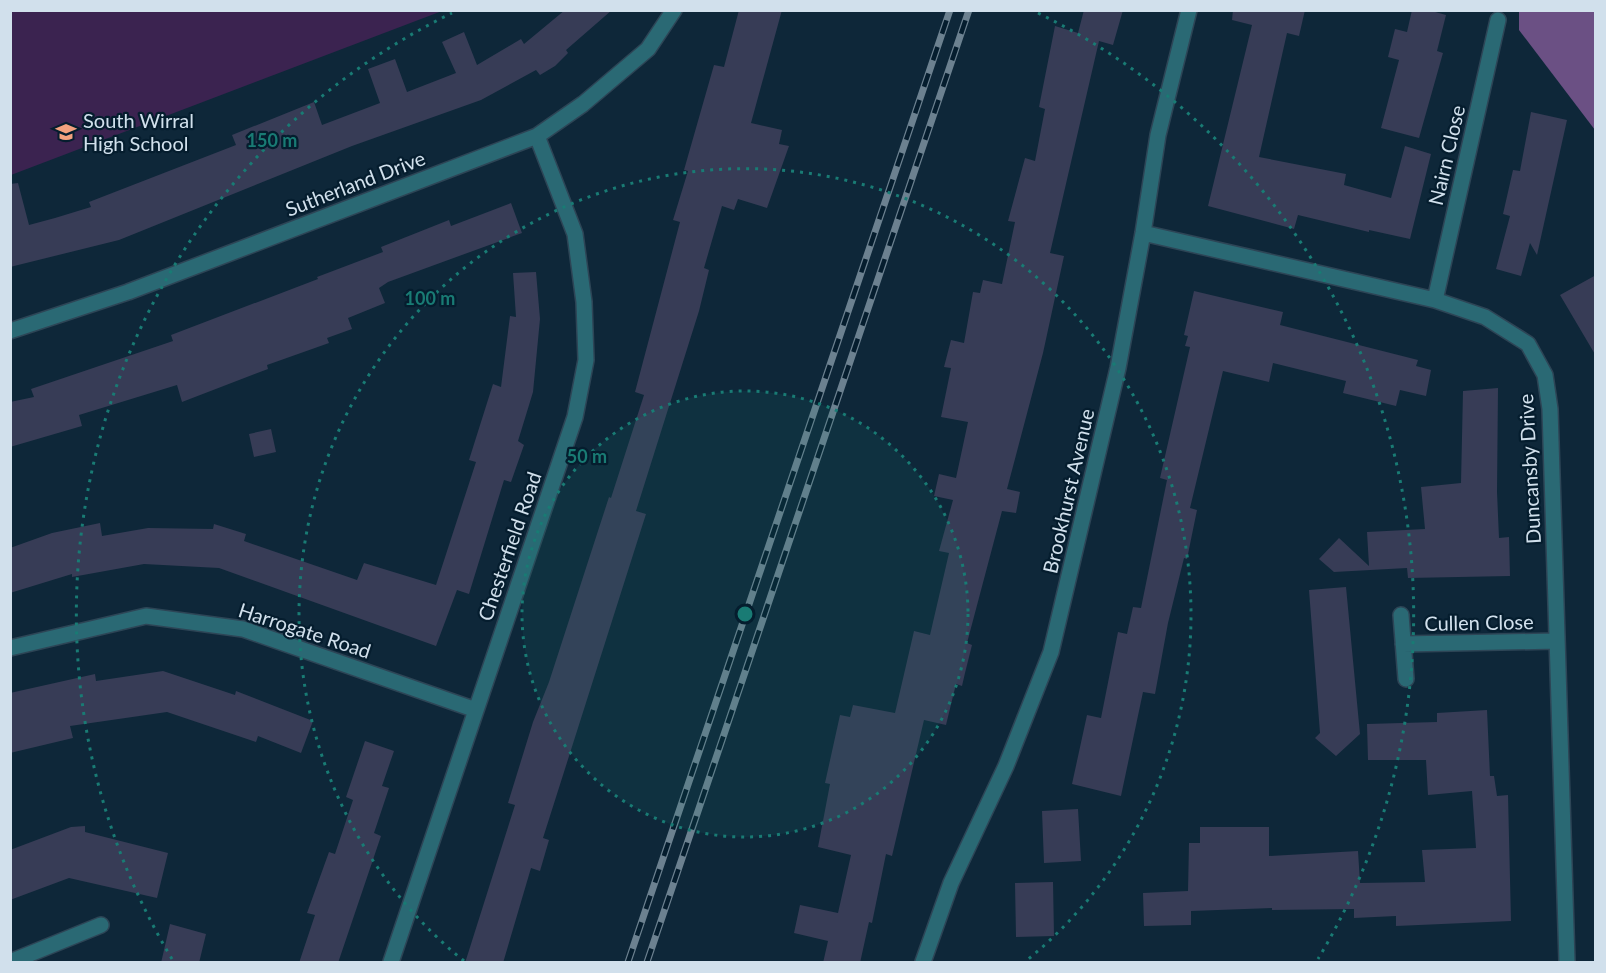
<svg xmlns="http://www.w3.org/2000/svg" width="1606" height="973" viewBox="0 0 1606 973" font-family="Lato,sans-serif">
<rect width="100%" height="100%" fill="#0e2739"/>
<path fill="#3b2350" d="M11 10H442V11L11 175Z"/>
<path fill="#6b5084" d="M1519 11H1595V130L1519 30Z"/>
<path fill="#373c56" d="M565 10H612L566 50 568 53 555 66 540 75 536 70 481 100 352 146 119 240 10 267V184L18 183 29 225 55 218 91 207 89 202 236 145 232 135 314 102 322 125 380 103 368 69 395 59 407 92 456 73 442 42 464 32 477 65 521 39 524 44Z
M739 10H782L751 123 782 130 779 144 789 146 767 208 738 199 734 210 722 206 704 268 709 270 699 311 636 511 646 514 543 838 549 840 540 871 531 868 503 963H465L515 805 508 803 533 722 549 682 609 497 611 498 644 395 635 392 680 222 673 220 688 171 684 170 714 65 724 67Z
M1084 10H1123L1113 45 1099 41 1050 253 1064 256 1043 353 1007 489 1020 492 1016 513 1002 511 967 643 972 645 965 673 962 686 956 684 946 725 924 720 892 856 886 854 872 923 869 922 860 963H823L828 941 794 933 800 905 838 913 851 855 818 847 830 784 825 783 840 715 850 717 853 705 895 713 914 631 930 635 949 553 939 551 953 500 934 496 939 474 956 478 968 422 941 417 951 368 944 367 951 340 964 343 973 292 980 293 983 280 1002 284 1015 222 1008 221 1025 158 1035 161 1045 109 1039 107 1055 26 1078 33Z
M1233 10H1305L1299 36 1287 33 1259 157 1346 174 1344 185 1391 198 1405 146 1431 154 1410 239 1369 230V232L1298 215 1294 229 1208 206 1252 25 1232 20Z
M1412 10H1428L1446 15 1437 51 1443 53 1419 138 1381 128 1399 60 1388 57 1395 29 1407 32Z
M1531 112 1567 120 1537 255 1530 243 1521 276 1496 269 1510 216 1503 214 1513 170 1520 171Z
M511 203 522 233 388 282 379 288 385 303 348 318 352 329 327 338 329 343 267 365 268 369 182 402 177 385 79 415 82 426 10 447V402L34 397 31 389 173 341 171 335 318 279 317 277 383 252 381 247 449 220 451 226Z
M536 272 540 319 533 392 518 441 524 445 511 482 504 480 469 594 457 590 436 646 219 568 144 564 72 577V574L10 593V548L52 533 100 523 102 536 148 528 213 529 214 524 246 534 244 541 357 580 364 563 436 585 476 462 469 460 493 384 501 387 510 316 516 317 513 273Z
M1596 275V356L1560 295Z
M1194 291 1283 312 1280 325 1418 360 1416 366 1431 370 1426 396 1400 390 1396 406 1343 393 1346 381 1273 363 1269 382 1223 371 1190 508 1197 510 1187 559 1184 558 1168 623 1155 694 1143 692 1121 796 1072 784 1087 715 1101 718 1118 632 1127 634 1133 607 1141 608 1167 480 1160 478 1190 347 1185 346 1188 336 1184 335Z
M1498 388 1497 492 1499 538 1509 537 1510 576 1408 578 1407 568 1334 572 1319 559 1339 538 1369 566 1367 532 1425 529 1421 487 1461 483 1463 391Z
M271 429 276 452 254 457 249 434Z
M1346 587 1360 734 1336 756 1315 738 1320 733 1309 590Z
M163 671 235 695 236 691 313 721 301 753 258 736 256 742 167 712 70 726 73 738 10 753V693L95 674 96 681Z
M1487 710 1490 776H1494L1497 796 1508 795 1511 921 1396 926V916L1354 918V909L1272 910V908L1191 911V925L1144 926 1143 893 1188 891 1189 843H1200V827H1269V856L1358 851 1360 883 1425 882 1422 850 1476 848 1472 791 1428 795 1426 760H1368L1367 724 1437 722V713Z
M365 741 394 751 382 786 389 788 374 833 381 836 338 963H299L315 915 307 913 329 852 335 854 353 800 346 797Z
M1078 809 1081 861 1044 863 1042 811Z
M85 826V832L168 853 157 898 69 878 10 900V850L71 827Z
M1053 882 1054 936 1016 937 1015 883Z
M170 924 206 934 199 963H161Z"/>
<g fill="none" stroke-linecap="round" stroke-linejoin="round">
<g stroke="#2d4556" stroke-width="18">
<path id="minor" d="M1143 233 1435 300 1485 317 1528 344 1545 375 1550 409 1567 962
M1435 300 1498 20
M10 331 128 292 537 136 583 104 648 49 674 10
M1401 615 1406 679
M1403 644 1556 641
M10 648 146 616 243 629 476 710
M10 962 101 925
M391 962 575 417 586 360 584 302 575 234 537 136
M923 962 951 883 1006 766 1051 652 1118 368 1143 233 1158 135 1189 10"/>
</g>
<use href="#minor" stroke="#2a6974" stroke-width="15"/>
<g stroke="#6c8190" stroke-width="7">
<path id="rail" d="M628 962 950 10
M647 962 969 10"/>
</g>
<use href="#rail" stroke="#051d2e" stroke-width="4.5" stroke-dasharray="14" stroke-linecap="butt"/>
</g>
<circle cx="745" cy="614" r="223" fill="#197b74" fill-opacity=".12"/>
<g fill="none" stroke="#197b74" stroke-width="3" stroke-dasharray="3 6">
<circle cx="745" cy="614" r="223"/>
<path d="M464 961A446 446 0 1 1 1026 961"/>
<path d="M172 959A669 669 0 0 1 452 13M1038 13A669 669 0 0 1 1318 959"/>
</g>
<defs>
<g id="school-bare" transform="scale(1.62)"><path d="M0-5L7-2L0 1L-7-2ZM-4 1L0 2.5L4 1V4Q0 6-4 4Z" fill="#f2a17e" stroke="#051d2e" stroke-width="2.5" paint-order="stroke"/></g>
</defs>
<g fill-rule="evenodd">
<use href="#school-bare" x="66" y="132"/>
</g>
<g text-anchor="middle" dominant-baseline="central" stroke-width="4.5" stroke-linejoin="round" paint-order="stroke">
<g font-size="20" fill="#d1e0ec" stroke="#051d2e" text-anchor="start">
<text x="83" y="120">South Wirral<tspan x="83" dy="23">High School</tspan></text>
</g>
<g font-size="20" fill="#d1e0ec" stroke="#051d2e">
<text transform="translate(1446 155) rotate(-77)">Nairn Close</text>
<text transform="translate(355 183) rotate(-21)">Sutherland Drive</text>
<text transform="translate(1529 469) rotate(-93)">Duncansby Drive</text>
<text transform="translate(1068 491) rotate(-77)">Brookhurst Avenue</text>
<text transform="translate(509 546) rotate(-71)">Chesterfield Road</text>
<text transform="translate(1479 622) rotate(-1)">Cullen Close</text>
<text transform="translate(305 630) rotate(18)">Harrogate Road</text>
</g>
</g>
<circle cx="745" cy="614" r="9" fill="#197b74" stroke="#051d2e" stroke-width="3"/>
<g font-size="18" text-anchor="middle" font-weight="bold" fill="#197b74" stroke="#051d2e" stroke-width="4.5" stroke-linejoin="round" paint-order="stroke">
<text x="272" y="147">150 m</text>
<text x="430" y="305">100 m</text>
<text x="587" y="463">50 m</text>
</g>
<rect width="1606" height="973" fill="none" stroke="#d1e0ec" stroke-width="24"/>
</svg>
